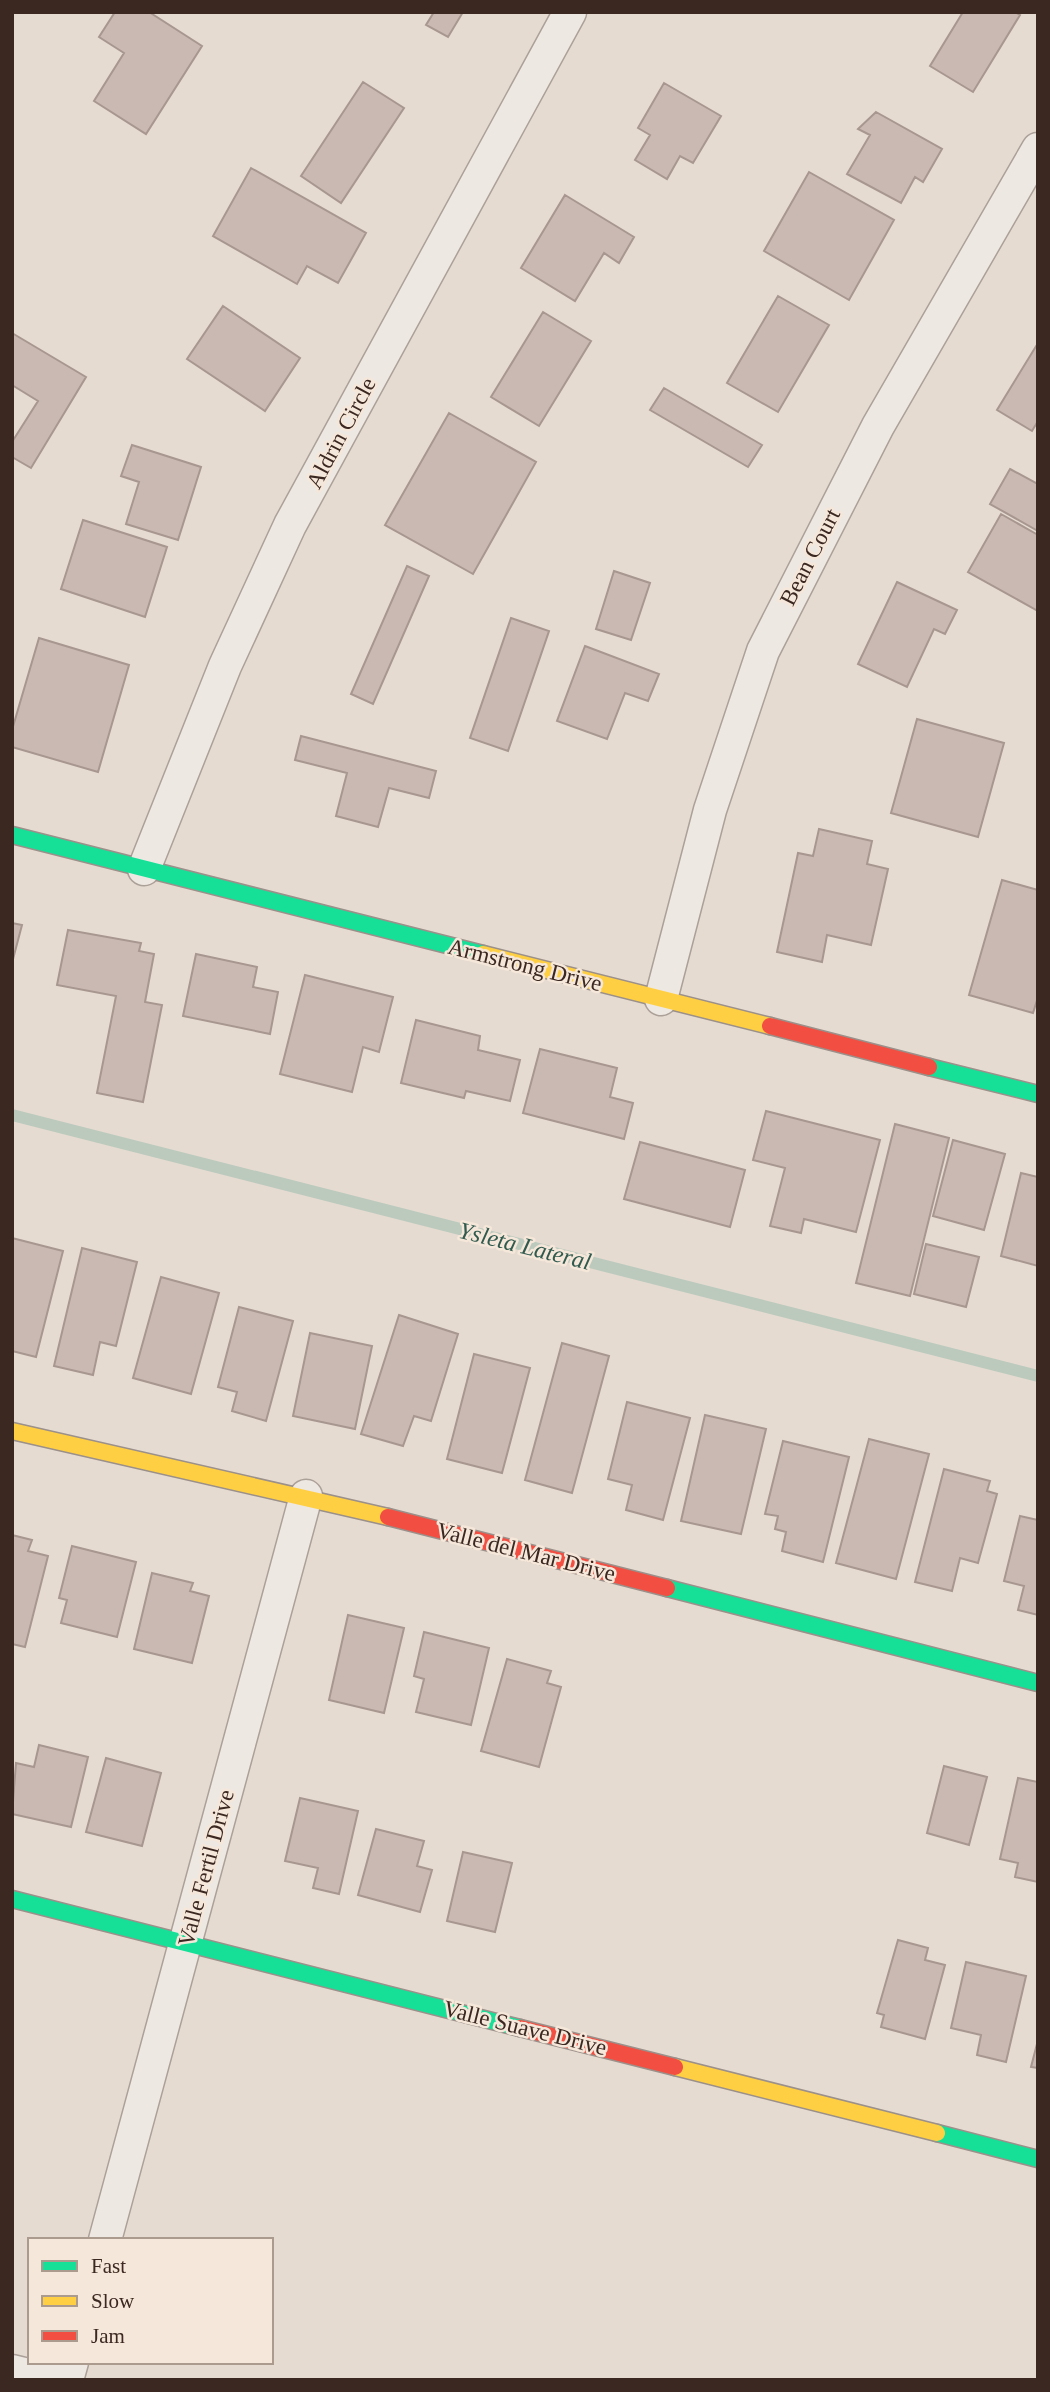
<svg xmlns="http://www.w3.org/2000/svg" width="1050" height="2392" viewBox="0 0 1050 2392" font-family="'Times New Roman',serif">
<rect width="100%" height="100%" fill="#e6dbd1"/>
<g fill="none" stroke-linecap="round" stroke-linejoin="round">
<path stroke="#bccabe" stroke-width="12" d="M12 1115 1038 1376"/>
</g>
<path fill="#cab9b2" stroke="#a79790" stroke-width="2" d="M115 12H149L202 46 146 134 94 101 124 53 99 37Z
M434 12H463L448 37 426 25Z
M963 12H1015L1020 15 973 92 930 66Z
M363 82 404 108 341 203 301 176Z
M664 83 721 116 693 163 680 156 667 179 635 160 650 135 638 128Z
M876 112 942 149 923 182 915 177 901 203 847 174 870 135 858 129Z
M251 168 366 233 338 283 307 266 297 284 213 236Z
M809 172 894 220 849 300 764 251Z
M565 195 634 237 619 263 604 253 575 301 521 268Z
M778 296 829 325 778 412 727 383Z
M223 306 300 358 265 411 187 359Z
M543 312 591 341 539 426 491 397Z
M12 333 86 377 31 468 12 457V442L38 401 12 385Z
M1038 343V421L1032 431 997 410Z
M664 388 762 445 748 467 650 410Z
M449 413 536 462 473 574 385 525Z
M132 445 201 467 178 540 126 524 139 482 121 476Z
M1010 469 1038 484V531L990 504Z
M1001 514 1038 535V611L968 572Z
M83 520 167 547 145 617 61 589Z
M407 566 429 576 373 704 351 694Z
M614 571 650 583 631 640 596 629Z
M897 582 957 610 945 634 934 629 907 687 858 664Z
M511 618 549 631 508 751 470 738Z
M39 638 129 665 98 772 12 747V730Z
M585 646 659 674 648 701 625 693 607 739 557 721Z
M917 719 1004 743 978 837 891 813Z
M301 736 436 771 429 798 389 788 378 827 336 816 347 773 295 760Z
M819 829 872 841 867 864 888 869 871 945 827 935 822 962 777 952 798 853 813 856Z
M1002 880 1038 890V997L1033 1013 969 995Z
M12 923 22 925 12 963Z
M68 930 141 943 139 951 154 954 145 1002 162 1005 143 1102 97 1093 116 996 57 985Z
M196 954 257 967 253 987 278 992 270 1034 183 1016Z
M305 975 393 997 379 1052 363 1047 352 1092 280 1074Z
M416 1020 480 1036 478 1050 520 1060 510 1101 466 1091 464 1098 401 1083Z
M540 1049 617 1068 610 1097 633 1103 624 1139 523 1113Z
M766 1111 880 1140 856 1232 804 1219 801 1233 770 1226 785 1168 753 1160Z
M895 1124 949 1138 910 1296 856 1283Z
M953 1140 1005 1154 984 1230 933 1216Z
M640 1142 745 1170 730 1227 624 1199Z
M1021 1173 1038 1177V1266L1001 1256Z
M12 1238 63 1251 36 1357 12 1351Z
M926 1244 979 1257 966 1307 914 1294Z
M82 1248 137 1262 116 1346 100 1342 93 1375 54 1366Z
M161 1277 219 1293 191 1394 133 1378Z
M239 1307 293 1321 266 1421 232 1411 237 1392 218 1387Z
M399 1315 458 1334 431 1421 414 1416 403 1446 361 1434Z
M310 1333 372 1346 355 1429 293 1416Z
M562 1343 609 1356 572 1493 525 1480Z
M474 1354 530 1368 502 1473 447 1459Z
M627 1402 690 1418 663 1520 626 1510 632 1485 608 1479Z
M705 1415 766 1429 741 1534 681 1521Z
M869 1439 929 1454 896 1579 836 1563Z
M783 1441 849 1457 823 1562 782 1551 786 1532 775 1529 778 1516 765 1514Z
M944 1469 990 1481 987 1491 997 1494 978 1563 960 1558 952 1591 915 1582Z
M1020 1516 1038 1520V1615L1018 1610 1024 1586 1004 1581Z
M12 1535 32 1540 28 1551 48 1556 25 1647 12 1644Z
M72 1546 136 1562 117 1637 61 1623 67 1600 59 1598Z
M152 1573 193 1583 190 1591 209 1596 192 1663 134 1649Z
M348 1615 404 1628 384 1713 329 1700Z
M424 1632 489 1648 471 1725 416 1712 424 1679 414 1676Z
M507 1659 551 1671 547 1683 561 1687 539 1767 481 1751Z
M39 1745 88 1757 71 1827 12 1814 16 1763 34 1767Z
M106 1758 161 1773 142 1846 86 1832Z
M944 1766 987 1777 969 1845 927 1833Z
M1018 1778 1038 1782V1882L1015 1877 1018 1863 1000 1859Z
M300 1798 358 1811 339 1894 313 1888 318 1868 285 1861Z
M376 1829 424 1841 417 1866 432 1870 420 1912 358 1895Z
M463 1852 512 1863 495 1932 447 1921Z
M898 1940 928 1948 925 1960 945 1965 925 2039 881 2027 884 2015 877 2013Z
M966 1962 1026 1976 1006 2062 977 2055 981 2035 951 2028Z
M1038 2040V2068L1031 2067Z"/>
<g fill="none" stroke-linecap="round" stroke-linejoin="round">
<g stroke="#aca199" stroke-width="35">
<path id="street" d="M144 869 225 666 290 525 570 12
M661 999 710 810 763 651 878 426 1038 149
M105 2240 306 1496
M12 2371 49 2380
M67 2380 72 2362"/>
</g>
<g stroke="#9b908a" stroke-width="19">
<path id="fast" d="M12 835 483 954
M929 1067 1038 1094
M667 1588 1038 1683
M12 1899 520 2028
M937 2133 1038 2159"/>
</g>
<g stroke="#9b908a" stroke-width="19">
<path id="slow" d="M483 954 770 1026
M12 1431 388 1517
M675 2067 937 2133"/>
</g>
<g stroke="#9b908a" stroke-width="19">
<path id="jam" d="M770 1026 929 1067
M388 1517 667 1588
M520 2028 675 2067"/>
</g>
<use href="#street" stroke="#eee8e3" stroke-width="32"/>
<use href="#fast" stroke="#16e098" stroke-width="16"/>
<use href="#slow" stroke="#ffcf43" stroke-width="16"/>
<use href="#jam" stroke="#f24e42" stroke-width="16"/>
</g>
<g text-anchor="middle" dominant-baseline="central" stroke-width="5" stroke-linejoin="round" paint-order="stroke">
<g font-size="23" fill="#3b2821" stroke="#f5e7d9">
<text transform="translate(341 433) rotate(-62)">Aldrin Circle</text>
<text transform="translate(810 557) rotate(-63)">Bean Court</text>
<text transform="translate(525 965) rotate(14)">Armstrong Drive</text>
<text transform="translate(526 1552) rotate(14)">Valle del Mar Drive</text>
<text transform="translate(206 1868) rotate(-75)">Valle Fertil Drive</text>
<text transform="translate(525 2028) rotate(14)">Valle Suave Drive</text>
</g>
<g font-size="24" font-style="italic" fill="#315a4f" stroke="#f5e7d9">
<text transform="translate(525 1246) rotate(14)">Ysleta Lateral</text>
</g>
</g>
<rect width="1050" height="2392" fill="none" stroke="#3b2821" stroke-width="28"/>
<rect x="28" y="2238" width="245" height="126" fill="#f5e7d9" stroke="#ab9b8f" stroke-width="2"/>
<rect x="42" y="2261" width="35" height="10" fill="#16e098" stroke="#ab9b8f" stroke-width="2"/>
<text x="91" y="2273" font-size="21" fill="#3b2821">Fast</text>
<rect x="42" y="2296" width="35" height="10" fill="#ffcf43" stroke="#ab9b8f" stroke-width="2"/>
<text x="91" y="2308" font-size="21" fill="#3b2821">Slow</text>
<rect x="42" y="2331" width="35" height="10" fill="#f24e42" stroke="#ab9b8f" stroke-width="2"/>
<text x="91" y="2343" font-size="21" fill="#3b2821">Jam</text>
</svg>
